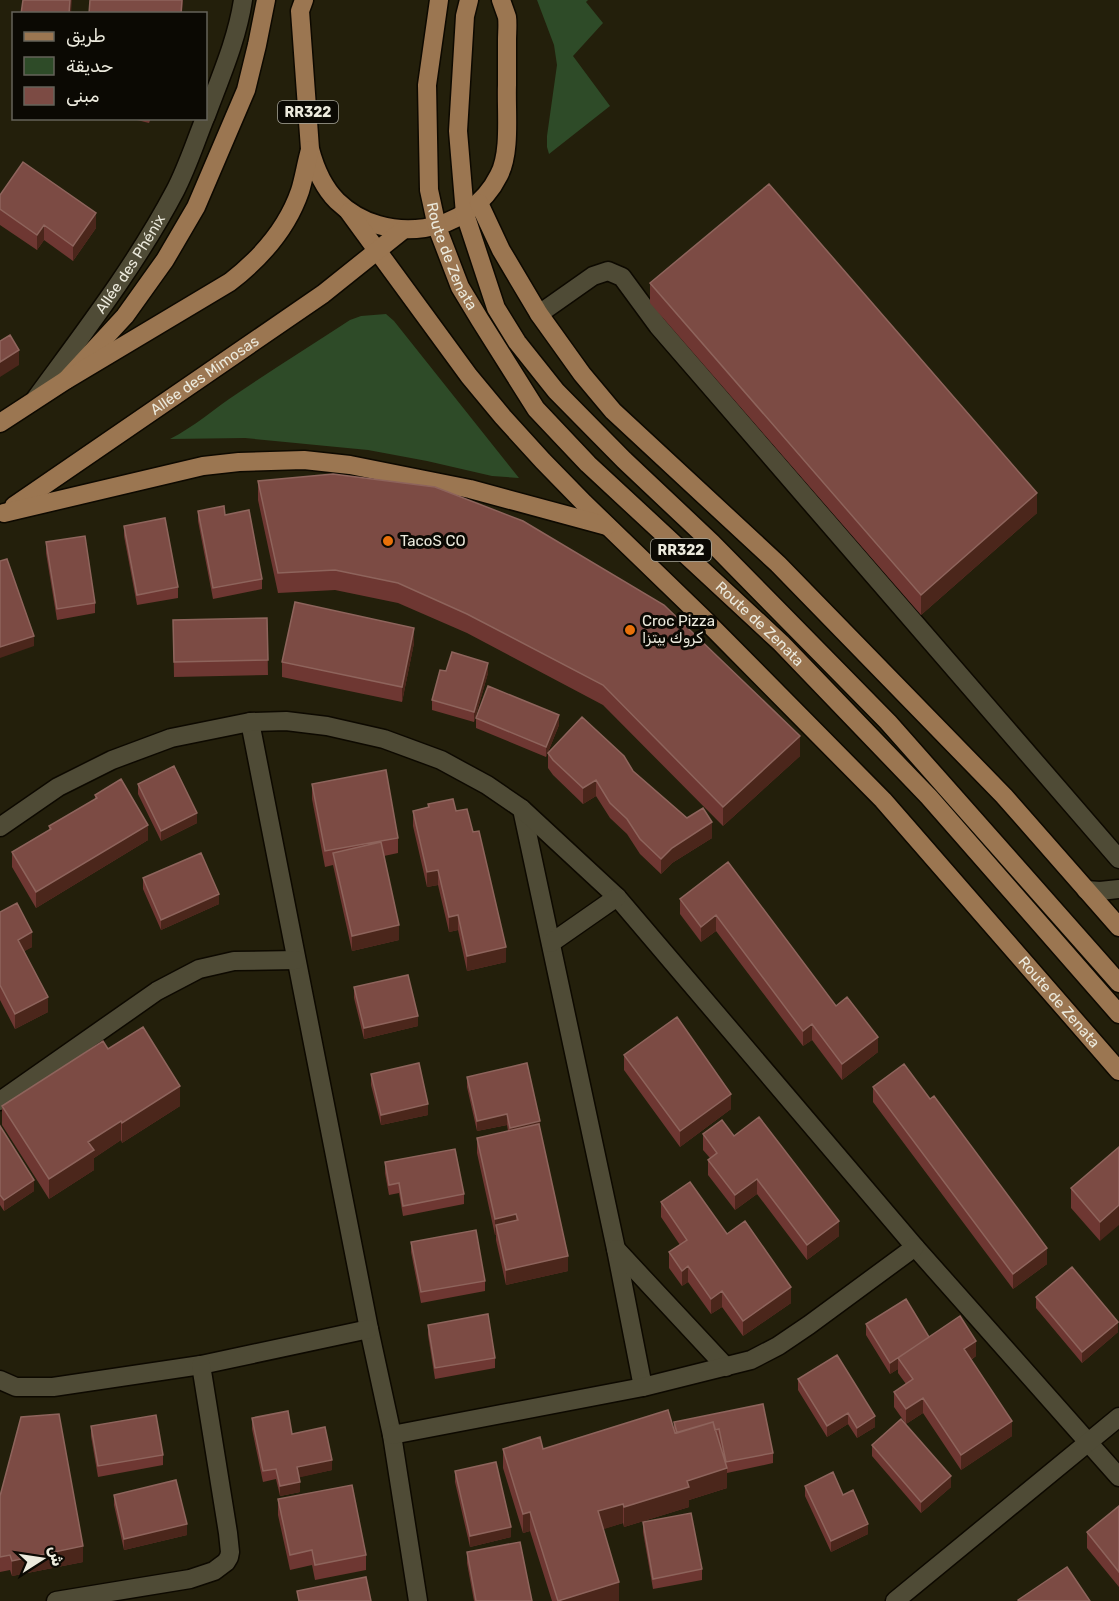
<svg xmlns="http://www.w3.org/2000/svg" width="1119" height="1601" viewBox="0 0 1119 1601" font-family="Rubik,'Noto Naskh Arabic',sans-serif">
<rect width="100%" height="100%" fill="#231f0b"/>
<path fill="#2e4b28" d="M537 0H588L586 2 603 23 573 56 610 106 549 154 547 147V136L557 65 554 45Z
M386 314 394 321 519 478 492 476 427 461 368 450 245 438 170 439C194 427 215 408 238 393 275 368 313 344 350 320L361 316Z"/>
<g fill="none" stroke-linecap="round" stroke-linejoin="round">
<g stroke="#0d0900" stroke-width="21">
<g id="minor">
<path d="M206 116C220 78 237 40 243 0"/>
<path d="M539 314 593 276 608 271 622 277 658 326 1119 859"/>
<path id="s1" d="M36 398C85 331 136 265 175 191 187 168 195 143 205 118"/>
<path d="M250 722 369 1329 392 1435 418 1601"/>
<path d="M522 809 616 1249 643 1387"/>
<path d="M0 827 58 787 112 760 171 738 250 722 286 721 327 726 384 739 441 760 487 785 522 809 617 897 915 1247 1119 1477"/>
<path d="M1086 890 1100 891 1119 889"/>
<path d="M551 943 617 897"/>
<path d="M0 1101 157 991 199 969 234 961 296 960"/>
<path d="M616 1249 726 1367"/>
<path d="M0 1380 16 1387H53L201 1365 369 1329"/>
<path d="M392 1435 643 1387 751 1360 778 1346 809 1325 915 1247"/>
<path d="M56 1601 190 1579 214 1571 226 1562 229 1557 230 1552 228 1533 201 1365"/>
<path d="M895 1601 1119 1417"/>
</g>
</g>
<g stroke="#0d0900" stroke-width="21">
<g id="major">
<path d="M304 0 300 11 310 149C315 168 322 186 337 201 384 247 469 236 499 175 511 152 506 112 507 85 507 70 507 55 507 40 507 33 508 24 507 17 505 11 503 6 501 0"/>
<path id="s2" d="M439 0 427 85 429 190 437 227 460 287 480 320 536 409 588 464 781 643 929 797 1119 1014"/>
<path d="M469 0 465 16 458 131 465 214 496 308 517 342 556 391 624 460 712 543 888 722 1119 983"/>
<path d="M479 203 501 250 539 314 582 374 613 411 778 564 1004 796 1119 927"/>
<path id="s3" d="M349 212 469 376 503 417 543 461 584 503 706 621 883 800 1119 1071"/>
<path d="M66 380 125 316 165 260 196 207 246 90 257 45 266 0"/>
<path d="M0 423 66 380 230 282C261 258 287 229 300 191 304 178 306 164 310 150"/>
<path id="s4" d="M14 506 323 294 403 230"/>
<path d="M4 513 203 466 239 462 304 460 350 465 470 489 607 526"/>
</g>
</g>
<use href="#minor" stroke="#4f4b36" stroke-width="18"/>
<use href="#major" stroke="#9b7651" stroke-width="18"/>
</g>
<path fill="#6e3732" d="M129 118H151L149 123Z
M0 195 96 228 73 261 44 240 37 250 0 225Z
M650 283 1037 513 921 615 650 303Z
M258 481 800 756 723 826 603 705 467 633 398 603 335 590 278 593 258 500Z
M198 511 225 515 262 579V589L213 599 198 521Z
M124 526 178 587V598L137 605 124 536Z
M46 542 95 603V613L57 620 46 553Z
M267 618 268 675 174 677 173 620Z
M414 643 402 702 282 677V662Z
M488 673 474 722 432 710V700Z
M476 718 559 725 546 757 476 728Z
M548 753 633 771 687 818 712 838 672 863 661 874 640 854 627 834 610 818 596 796 583 804 553 775 548 768Z
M138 784 197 823 161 841 138 794Z
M312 784 398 838V853L384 856 399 940 352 951 333 865 325 867 312 799Z
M95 795 148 840 36 908 12 867V852L49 830V826L95 799Z
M428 804 456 811 506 962 467 971 458 930 449 932 438 885 427 887 413 826V811L428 807Z
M728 862 836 1006 878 1052 842 1080 812 1040 803 1046 716 931 701 942 680 914V899Z
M143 878 219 904 161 930 143 889Z
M0 912 32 947 24 951 48 1012 15 1029 0 1000Z
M354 987 418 1026 364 1039 354 998Z
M108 1049 180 1106 122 1143 121 1140 94 1158V1170L49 1199 2 1125V1106Z
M624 1055 731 1109 680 1147 624 1070Z
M371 1074 428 1115 381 1125 371 1085Z
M467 1077 540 1128 568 1271 506 1285 496 1240V1234L495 1235 477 1153V1138L508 1131 507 1125 477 1131 467 1087Z
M873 1087 1047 1264 1013 1289 873 1102Z
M0 1126 34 1191 4 1211 0 1205Z
M703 1134 734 1136 839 1236 807 1260 757 1194 735 1210 708 1175V1160L710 1158 703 1150Z
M1119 1147 1100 1241 1071 1208V1188Z
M385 1162 464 1194V1204L403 1216 399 1193 389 1195 385 1173Z
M661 1202 727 1234 791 1303 743 1336 722 1307 711 1314 688 1282 682 1286 669 1268V1252L680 1245 661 1217Z
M411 1242 485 1281V1291L421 1303 411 1252Z
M1036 1297 1118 1332 1082 1363 1036 1308Z
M866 1324 929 1337 976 1356 971 1360 1012 1436 961 1470 923 1413 906 1424 894 1407V1392L906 1384 898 1373V1369L890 1374 866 1335Z
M428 1325 495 1358V1368L435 1379 428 1335Z
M798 1379 875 1427 857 1438 848 1424 827 1437 798 1390Z
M763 1404 773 1453V1463L727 1473V1488L689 1500V1507L624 1527 623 1523 603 1529 619 1601H552L530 1531 523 1533 503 1468V1449H543L674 1431V1422Z
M252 1418 332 1470 299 1477 300 1492 280 1496 276 1479 263 1482 252 1429Z
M91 1426 163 1455V1465L98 1477 91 1436Z
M872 1445 951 1487 921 1513 872 1456Z
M455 1471 511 1537 470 1547 455 1482Z
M805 1486 843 1495 868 1534 831 1552 805 1496Z
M114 1495 187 1535 124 1550 114 1505Z
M0 1496 83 1562 12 1576 10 1570 0 1572Z
M278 1499 366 1555V1570L315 1580 312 1565 290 1570 278 1515Z
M1119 1506V1587L1087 1548V1532Z
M643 1522 702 1569V1580L653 1589 643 1532Z
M467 1552 532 1601H474L467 1563Z"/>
<path fill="#4b261b" d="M70 0H72L71 14H69Z
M182 0H183L182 14H181Z
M96 213V228L73 261V246Z
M44 225V240L37 250V235Z
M19 350V365L0 377V362Z
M1037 493V513L921 615V595Z
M414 628V643L402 702V687Z
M34 636V646L0 658V647Z
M488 663V673L474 722V712Z
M559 715V725L546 757V747Z
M800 736V756L723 826V807Z
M596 780V796L583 804V788Z
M197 813V823L161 841V831Z
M712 822V838L672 863 661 874V859L672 848Z
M148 825V840L36 908V892Z
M438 870V885L427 887V872Z
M219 894V904L161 930V920Z
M458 915V930L449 932V917Z
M716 915V931L701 942V927Z
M399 925V940L352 951V936Z
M32 932V947L18 955V940Z
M506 947V962L467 971V956Z
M48 997V1012L15 1029V1014Z
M418 1016V1026L364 1039V1028Z
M812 1024V1040L803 1046V1031Z
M878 1037V1052L842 1080V1064Z
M180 1086V1106L122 1143V1123Z
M731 1094V1109L680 1147V1131Z
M428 1104V1115L381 1125V1115Z
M507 1114V1125L477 1131V1121Z
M121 1121V1140L94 1158V1170L49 1199V1179L88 1142Z
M540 1121V1131L510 1138V1128Z
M757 1179V1194L735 1210V1195Z
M34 1180V1191L4 1211V1200Z
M1119 1205V1225L1100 1241V1222Z
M516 1214V1230L496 1225V1234L495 1235V1219Z
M839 1221V1236L807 1260V1245Z
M1047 1248V1264L1013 1289V1274Z
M568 1256V1271L506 1285V1270Z
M688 1266V1282L682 1286V1271Z
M791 1287V1303L743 1336V1321Z
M722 1291V1307L711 1314V1299Z
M1118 1322V1332L1082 1363V1352Z
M976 1341V1356L964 1364V1349Z
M898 1358V1369L890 1374V1363Z
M923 1398V1413L906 1424V1409Z
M848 1413V1424L827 1437V1426Z
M875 1416V1427L857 1438V1428Z
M1012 1421V1436L961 1470V1455Z
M332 1460V1470L297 1478V1467Z
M727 1468V1488L689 1500V1507L624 1527V1507L687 1481Z
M951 1476V1487L921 1513V1502Z
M300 1482V1492L280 1496V1486Z
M623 1504V1523L598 1531V1511Z
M530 1512V1531L523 1533V1514Z
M187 1524V1535L124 1550V1539Z
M868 1524V1534L831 1552V1541Z
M511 1527V1537L470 1547V1536Z
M83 1546V1562L12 1576V1561Z
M619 1582V1601H559Z"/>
<path fill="#7c4b44" stroke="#8e645c" stroke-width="1.5" d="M23 0H70L69 14H21Z
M90 0H182L181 14H89Z
M23 162 96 213 73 246 44 225 37 235 0 209V195Z
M769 184 1037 493 921 595 650 283Z
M10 335 19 350 0 362V341Z
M333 474 435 487 523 521 664 605 800 736 723 807 603 685 467 614 398 583 335 570 278 573 258 481Z
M224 506 225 515 249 510 262 579 213 588 198 511Z
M165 518 178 587 137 595 124 526Z
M85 536 95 603 57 609 46 542Z
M7 559 34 636 0 647V561Z
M295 602 414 628 402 687 282 662Z
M267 618 268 660 174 662 173 620Z
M452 652 488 663 474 712 432 700 440 670 446 671Z
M488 686 559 715 546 747 476 718Z
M582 717 624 756 633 771 687 818 703 808 712 822 672 848 661 859 640 839 627 819 610 803 596 780 583 788 553 760 548 753Z
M174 766 197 813 161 831 138 784Z
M386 770 398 838 325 851 312 784Z
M121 779 148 825 36 892 12 852 51 829 49 826 97 798 95 795Z
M453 799 456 811 467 809 473 832 479 831 506 947 467 956 458 915 449 917 438 870 427 872 413 811 429 807 428 804Z
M381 842 399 925 352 936 333 853Z
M201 853 219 894 161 920 143 878Z
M728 862 836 1006 847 997 878 1037 842 1064 812 1024 803 1031 716 915 701 927 680 899Z
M17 903 32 932 18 940 48 997 15 1014 0 985V912Z
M408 975 418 1016 364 1028 354 987Z
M677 1017 731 1094 680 1131 624 1055Z
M143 1027 180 1086 122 1123 121 1121 88 1142 94 1150 49 1179 2 1106 103 1041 108 1049Z
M419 1063 428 1104 381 1115 371 1074Z
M527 1063 540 1121 510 1128 507 1114 477 1121 467 1077Z
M904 1064 930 1099 934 1096 1047 1248 1013 1274 873 1087Z
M759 1117 839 1221 807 1245 757 1179 735 1195 708 1160 717 1153 703 1134 722 1120 734 1136Z
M539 1124 568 1256 506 1270 496 1225 518 1220 516 1214 495 1219 477 1138Z
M0 1126 34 1180 4 1200 0 1195Z
M1119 1147V1205L1100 1222 1071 1188Z
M455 1149 464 1194 403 1206 399 1183 389 1185 385 1162Z
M690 1182 727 1234 745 1221 791 1287 743 1321 722 1291 711 1299 688 1266 682 1271 669 1252 687 1240 661 1202Z
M476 1230 485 1281 421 1292 411 1242Z
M1072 1267 1118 1322 1082 1352 1036 1297Z
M906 1299 929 1337 890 1363 866 1324Z
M488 1314 495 1358 435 1368 428 1325Z
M960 1316 976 1341 964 1349 1012 1421 961 1455 923 1398 906 1409 894 1392 913 1379 898 1358Z
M837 1355 875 1416 857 1428 848 1413 827 1426 798 1379Z
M763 1404 773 1453 726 1462 719 1429 715 1430 713 1422 677 1433 674 1422Z
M668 1410 675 1433 713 1422 727 1468 687 1481 689 1487 624 1507 623 1504 598 1511 619 1582 558 1601 530 1512 523 1514 503 1449 540 1437 543 1449Z
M288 1411 292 1434 325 1427 332 1460 297 1467 300 1482 280 1486 276 1469 263 1471 252 1418Z
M59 1414 83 1546 12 1561 10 1555 0 1557V1496L21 1417Z
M156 1415 163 1455 98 1466 91 1426Z
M901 1419 951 1476 921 1502 872 1445Z
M496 1462 511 1527 470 1536 455 1471Z
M833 1472 843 1495 853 1490 868 1524 831 1541 805 1486Z
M176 1480 187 1524 124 1539 114 1495Z
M352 1485 366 1555 315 1565 312 1550 290 1555 278 1499Z
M1119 1506V1572L1087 1532Z
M691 1513 702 1569 653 1579 643 1522Z
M520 1542 532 1601H476L467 1552Z
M1067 1567 1090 1601H1019L1018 1600Z
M366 1577 371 1601H299L297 1591Z"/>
<g fill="#e8710a" stroke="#0b0903" stroke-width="2">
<circle cx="388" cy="541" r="6"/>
<circle cx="630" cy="630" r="6"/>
</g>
<g text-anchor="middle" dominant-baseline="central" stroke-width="6" stroke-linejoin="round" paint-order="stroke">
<g fill="#0b0903" stroke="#a8a69c" stroke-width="1.5">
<rect x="278" y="101" width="60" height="22" rx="4.5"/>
<rect x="651" y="539" width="60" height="22" rx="4.5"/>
</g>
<g font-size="14" font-weight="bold" fill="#eceadd">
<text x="308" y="112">RR322</text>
<text x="681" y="550">RR322</text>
</g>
<g font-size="15" fill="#eceadd" stroke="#0b0903">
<text stroke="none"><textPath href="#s2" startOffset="261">Route de Zenata</textPath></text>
<text stroke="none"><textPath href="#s1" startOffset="164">Allée des Phénix</textPath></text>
<text stroke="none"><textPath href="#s4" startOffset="231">Allée des Mimosas</textPath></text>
<text stroke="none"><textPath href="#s2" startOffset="747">Route de Zenata</textPath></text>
<text stroke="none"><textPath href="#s3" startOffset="1064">Route de Zenata</textPath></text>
</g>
<g font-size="15" fill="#eceadd" stroke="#0b0903" text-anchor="start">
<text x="400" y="541">TacoS CO</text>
<text x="642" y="621">Croc Pizza<tspan x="642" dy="17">كروك بيتزا</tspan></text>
</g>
</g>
<rect x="12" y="12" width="195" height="108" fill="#0b0903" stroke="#65635a" stroke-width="1.5"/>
<rect x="24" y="32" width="30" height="9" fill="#9b7651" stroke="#65635a" stroke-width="1.5"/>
<text x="66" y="42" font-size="18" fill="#eceadd">طريق</text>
<rect x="24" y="57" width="30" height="18" fill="#2e4b28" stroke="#65635a" stroke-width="1.5"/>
<text x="66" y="72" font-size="18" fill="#eceadd">حديقة</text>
<rect x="24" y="87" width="30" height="18" fill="#7c4b44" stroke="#65635a" stroke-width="1.5"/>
<text x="66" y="102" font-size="18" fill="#eceadd">مبنى</text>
<g transform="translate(42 1559) rotate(78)" stroke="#0b0903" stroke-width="4.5" paint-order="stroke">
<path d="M0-4.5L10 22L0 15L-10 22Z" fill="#eceadd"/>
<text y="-9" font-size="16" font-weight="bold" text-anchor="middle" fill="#eceadd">ش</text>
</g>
</svg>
